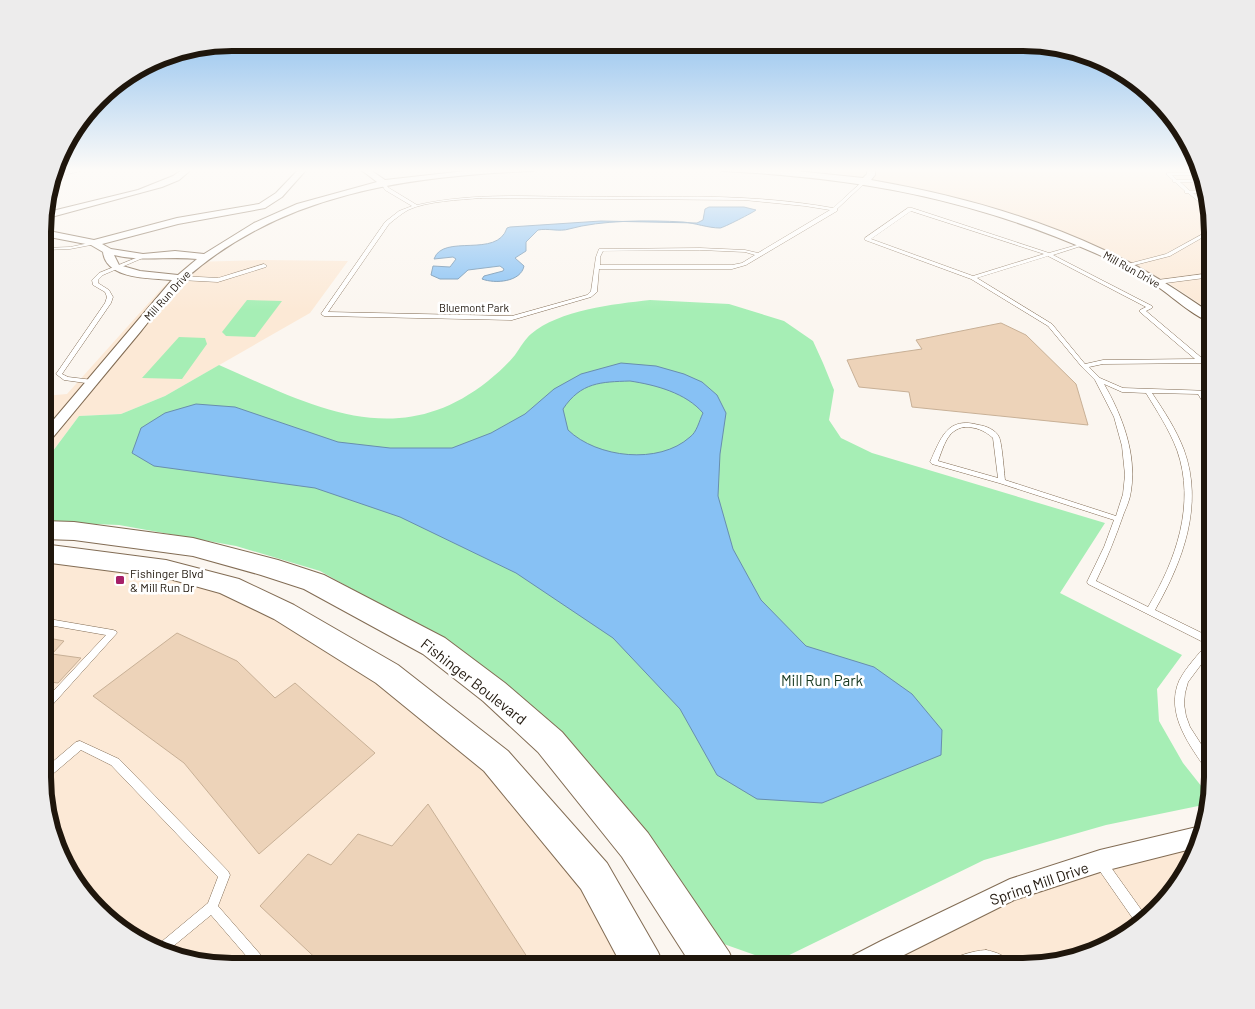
<svg xmlns="http://www.w3.org/2000/svg" width="1255" height="1009" viewBox="0 0 1255 1009" font-family="Barlow,sans-serif">
<rect width="100%" height="100%" fill="#fbf6f0"/>
<path fill="#fce9d6" d="M836 169H1200L1212 232V312L1167 282 1119 256 1042 223 939 193 838 173Z
M261 260 348 261 310 313 165 396 121 414 79 416 44 463V396L67 394 163 287 191 262Z
M43 553 229 586 387 674 594 876 644 966H220L160 952 107 919 62 860 43 789Z
M1201 836 1198 849 1165 902 1095 952 1022 966H859L972 907Z"/>
<path fill="#a6eeb5" d="M247 300 282 301 255 337 226 336 222 332Z
M650 300 729 304 784 321 813 341 823 363 834 390 829 420 841 438 872 453 1105 523 1060 593 1182 655 1157 689 1159 721 1183 763 1202 787 1203 805 1106 825 984 860 775 962 721 943 430 633 320 571 236 546 119 525 44 522V463L79 416 121 414 165 396 219 365C311 405 396 454 488 381 498 373 507 365 515 355 520 348 525 339 531 334 559 310 614 304 650 300Z
M179 337 205 338 207 344 182 379 142 378Z"/>
<path fill="#87c1f4" stroke="#688eae" fill-rule="evenodd" d="M709 207H744L756 210C754 212 723 228 720 228 708 228 695 223 683 222 648 220 601 220 569 229 560 232 548 228 538 230L526 242V251L515 258 524 266C521 282 495 284 482 279L484 276 503 271 504 269 500 266 468 270 458 279H440L431 275 433 266 450 267 456 259 453 257 434 259C443 233 497 259 507 228L510 227 601 221 697 223 703 220 705 209Z
M621 363 656 366 684 374 702 382 717 395 726 413 720 454 718 496 733 549 761 600 806 646 874 667 912 694 942 730 941 755 822 803 757 799 717 775 680 709 613 638 516 573 400 517 315 488 154 466 132 453 141 428 165 413 196 404 235 407 338 442 390 448H452L491 433 525 414 554 389 581 374ZM630 381C656 385 686 393 703 413 699 421 697 432 690 437 659 465 597 458 568 430L563 409C581 382 601 382 630 381Z"/>
<path fill="#edd3b9" stroke="#c8b096" d="M1001 323 1026 335 1076 384 1088 425 912 407 909 392 859 387 847 360 922 349 916 340Z
M177 633 237 661 275 698 295 683 375 753 259 854 184 763 93 696Z
M43 637 64 641 52 654 81 658 58 683 43 681Z
M428 804 533 966H324L260 906 308 854 331 865 358 834 392 846Z"/>
<g fill="none" stroke-linecap="round" stroke-linejoin="round">
<g stroke="#826c54" stroke-width="1">
<path id="service" d="M75 169H79L81 171 54 177 55 175 76 170Z
M1167 173H1201V175H1172L1177 180H1202V182H1180L1190 191H1204V193H1193L1207 205 1208 209 1188 193H1185V191L1175 182H1173V180L1167 175Z
M864 180 867 181 837 209V211L746 265 732 269H599L597 292 591 297 512 320 324 316 321 314 385 222 399 211 412 206 385 190 381 183 383 182 389 188 417 205C475 192 531 197 591 197 674 197 750 193 833 208ZM481 198 744 200 805 206 830 210 758 253 745 250 700 248 599 249 596 257 591 291 587 295 512 316 328 312 389 224C395 219 401 214 408 210 427 201 459 200 481 198ZM700 250 745 252 755 255 742 263 732 265H600V257L603 251Z
M908 208H912L1049 253 1084 243V245L1053 255 1152 306V308L1146 311 1203 359H1212V363L1103 364 1089 367 1100 378 1123 388 1212 391V395H1204L1212 408V415L1210 414 1198 394 1152 393C1164 411 1176 429 1184 450 1204 505 1183 561 1155 610L1212 638V650L1188 682 1185 693 1184 704 1186 716 1190 727 1212 761V773L1208 772C1190 746 1165 714 1179 681 1186 667 1198 655 1207 644L1088 584 1087 582 1104 547 1114 520 999 483 932 464 930 462C941 438 947 416 979 425 986 426 996 430 999 437 1002 443 1004 471 1005 480L1116 516 1123 494 1125 475 1122 446 1114 417 1095 380 1082 367 1048 326 971 279 865 240V238ZM911 211 1044 254 973 276 871 239ZM1048 256 1146 307 1140 310V312L1195 359 1103 360 1085 364 1052 324 977 278ZM1104 384 1122 392 1146 393C1157 411 1169 429 1177 450 1196 504 1176 560 1148 607L1096 581C1107 559 1116 536 1124 513 1127 506 1130 499 1131 491 1137 454 1122 415 1104 384ZM964 427C976 427 984 430 993 438L998 478 938 461C944 446 947 430 964 427Z
M1212 229V232L1170 256 1127 267 1124 265 1166 254Z
M94 242H96V244L70 249 44 250V248L70 247Z
M141 256 145 257 103 275 98 280V283L109 290 113 297 111 303 62 374 68 377 93 380 96 382 93 384 64 380 56 374 105 303 107 297 105 292 93 285 92 280 99 273Z
M264 264 267 266 266 267 218 282 180 280 177 278 180 276 218 278Z
M1212 273V277L1158 284 1155 282 1158 280Z
M54 425 56 426 57 427 56 428 44 430V426Z
M43 618 113 630 116 631 117 633 46 712 43 713V702L106 635 43 624Z
M80 741 119 759 228 871 230 875 218 906 267 962 269 966H255L211 915 165 953 160 952 154 948 208 903 218 877 111 765 81 750 47 779 43 780V770L76 742Z
M1101 858 1105 859 1145 915 1146 916 1136 923 1097 867 1095 863 1097 859Z
M986 950C996 952 1008 956 1011 966H996L991 963 986 962 979 963 964 966H943L945 962C958 956 971 951 986 950Z"/>
</g>
<g stroke="#826c54" stroke-width="2">
<path id="minor" d="M183 169H192L179 180 162 187 44 219V213L138 190 173 176Z
M299 169H307L282 197 265 208 178 224 102 244 111 249 143 254 175 251 204 254 254 223 297 204 377 182 360 169H369L385 180 483 169H537L533 171C409 176 282 193 185 279 169 293 155 314 141 331 110 368 80 405 49 442L44 443V431L172 280C151 278 106 280 103 252L91 245 44 236V230L94 240 177 218 259 204 276 193ZM114 255C141 262 169 256 197 259L178 275 140 271 119 265Z
M719 169 787 170 863 178 867 174V169H875V175L871 180C951 194 1030 215 1104 250 1143 267 1178 291 1212 314V322C1196 319 1171 295 1155 285 1136 274 1115 262 1095 253 969 198 860 178 723 171Z
M1201 826 1203 827 1199 847 1100 872 1014 900 882 966H847L850 957 881 941 1010 879 1100 850Z"/>
</g>
<g stroke="#826c54" stroke-width="2">
<path id="primary" d="M43 521 74 522 193 538 278 560 324 575 445 638 505 683 562 732 648 833 729 952 735 966H692L622 857 538 752 483 701 423 654 304 589 261 575 193 556 74 540 43 539Z
M43 544 166 560 239 579 294 605 398 665 508 751 607 863 658 952 664 966H622L581 889 484 771 376 683 274 619 220 593 166 578 43 562Z"/>
</g>
<use href="#service" fill="#fff" fill-rule="evenodd"/>
<use href="#minor" fill="#fff" fill-rule="evenodd"/>
<use href="#primary" fill="#fff" fill-rule="evenodd"/>
</g>
<linearGradient id="sky" x2="0" y2="1"><stop stop-color="#81b9ed"/><stop offset="0.55" stop-color="#fdfbf8"/><stop offset="1" stop-color="#fdfbf8" stop-opacity="0"/></linearGradient>
<rect width="1255" height="310" fill="url(#sky)"/>
<rect fill="#a61f68" stroke="#fff" stroke-width="2" x="115" y="575" width="10" height="10" rx="2.5"/>
<g text-anchor="middle" dominant-baseline="central" stroke-width="5" stroke-linejoin="round" paint-order="stroke">
<g font-size="11" fill="#1f160c" stroke="#fff">
<text transform="translate(1132 269) rotate(29)">Mill Run Drive</text>
<text transform="translate(167 295) rotate(-48)">Mill Run Drive</text>
<text x="474" y="307">Bluemont Park</text>
</g>
<g font-size="12" fill="#1f160c" stroke="#fff" text-anchor="start">
<text x="130" y="573">Fishinger Blvd<tspan x="130" dy="14">&amp; Mill Run Dr</tspan></text>
</g>
<g font-size="15" fill="#15371e" stroke="#fff">
<text x="822" y="680">Mill Run Park</text>
</g>
<g font-size="15" fill="#1f160c" stroke="#fff">
<text transform="translate(474 681) rotate(38)">Fishinger Boulevard</text>
<text transform="translate(1039 883) rotate(-19)">Spring Mill Drive</text>
</g>
</g>
<path d="M0 0H1255V1009H0ZM232 51H1023A181 181 0 0 1 1204 232V777A181 181 0 0 1 1023 958H232A181 181 0 0 1 51 777V232A181 181 0 0 1 232 51Z" fill="#edecec" fill-rule="evenodd"/>
<path fill="none" stroke="#1f160c" stroke-width="6" d="M232 51H1023A181 181 0 0 1 1204 232V777A181 181 0 0 1 1023 958H232A181 181 0 0 1 51 777V232A181 181 0 0 1 232 51Z"/>
</svg>
